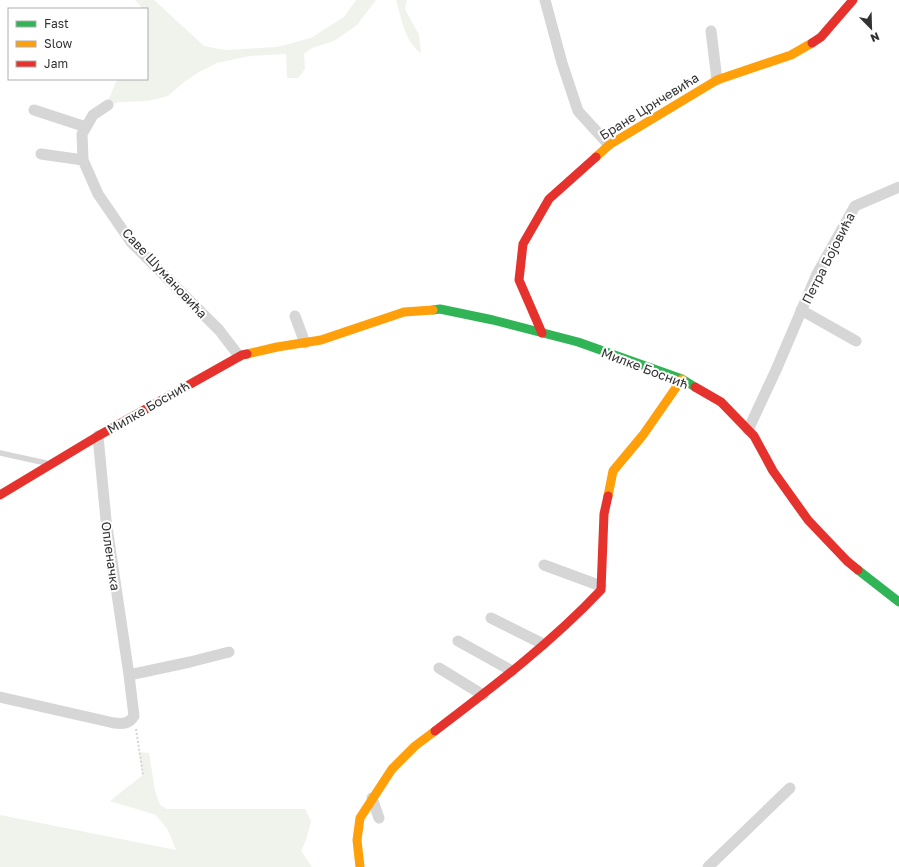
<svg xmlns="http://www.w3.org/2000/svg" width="899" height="867" viewBox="0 0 899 867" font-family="'Golos Text',sans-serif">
<rect width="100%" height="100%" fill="#fff"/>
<path fill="#f0f2ec" d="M135 0H154L204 46 225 50 277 47 311 38 344 17 356 0H376L357 25 334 41 312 48 304 54 305 69 298 78H287L286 54 249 56 217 63 199 72 184 82 168 96 148 101 120 102 108 105 109 99 117 79H147V9H143Z
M396 0H407L405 9 419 35 421 53C405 43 401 17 396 0Z
M139 752 149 753 155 791 160 805 167 809H305L311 821 306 840 301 851 312 867H0V815L176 850 168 830 156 815 110 801 143 775Z"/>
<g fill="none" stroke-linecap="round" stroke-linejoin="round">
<path stroke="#d4d4d4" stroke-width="2" stroke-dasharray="2 2" stroke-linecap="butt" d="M136 729 143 775"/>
<path stroke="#d6d6d6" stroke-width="5.5" d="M0 453 46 463"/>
<path stroke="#d6d6d6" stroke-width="11" d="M545 0 562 63 578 111 609 145
M711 31 717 80
M108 105 93 115 82 134 83 160 98 194 131 242 219 330 239 356
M34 110 86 127
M41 154 83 160
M801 310 856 341
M295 316 305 343
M748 430 776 370 817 274 855 206 899 187
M544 565 601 586
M491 618 543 644
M458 641 512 671
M439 668 483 695
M129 675 190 662 229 652
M0 697 114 723C123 724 129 724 134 716L129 675 106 520 98 436
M372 798 379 818
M708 867 790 788"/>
<path stroke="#30b455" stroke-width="9" d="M433 310 440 309 493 320 578 342 682 379 695 387
M858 570 899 602"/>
<path stroke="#ff9f0a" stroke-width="9" d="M596 157 609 145 717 80 791 55 812 43
M247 354 277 347 321 340 404 312 433 310
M608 496 613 471 643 435 682 379
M360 867 357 840 360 818 392 769 415 746 435 731"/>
<path stroke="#e5322d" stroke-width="9" d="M812 43 821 37 853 0
M542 333 519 280 523 244 549 199 596 157
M695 387 721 402 754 436 773 471 808 520 847 561 858 570
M0 495 98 436 242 355 247 354
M435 731C493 687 551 643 601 590L604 514 608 496"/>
</g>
<g text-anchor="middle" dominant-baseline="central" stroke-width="4" stroke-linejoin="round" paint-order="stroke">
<g font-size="13" fill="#323232" stroke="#fff">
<text transform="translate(649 106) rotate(-32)">Бране Црнчевића</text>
<text transform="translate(828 258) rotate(-63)">Петра Бојовића</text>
<text transform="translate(165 273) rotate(47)">Саве Шумановића</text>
<text transform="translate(645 368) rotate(21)">Милке Боснић</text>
<text transform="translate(148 407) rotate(-30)">Милке Боснић</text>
<text transform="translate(111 556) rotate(82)">Опленачка</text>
</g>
</g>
<rect x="8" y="8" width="140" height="72" fill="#ffffff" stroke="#adadad"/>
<rect x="16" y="21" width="20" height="6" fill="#30b455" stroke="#adadad"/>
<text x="44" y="28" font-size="12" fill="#323232">Fast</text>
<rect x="16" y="41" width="20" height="6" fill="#ff9f0a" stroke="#adadad"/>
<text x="44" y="48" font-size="12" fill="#323232">Slow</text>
<rect x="16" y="61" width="20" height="6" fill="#e5322d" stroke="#adadad"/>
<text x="44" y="68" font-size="12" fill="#323232">Jam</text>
<g transform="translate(871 28) rotate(157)" stroke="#ffffff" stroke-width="3" paint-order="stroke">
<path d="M0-3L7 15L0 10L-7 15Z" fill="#323232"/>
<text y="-6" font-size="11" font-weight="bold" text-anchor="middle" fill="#323232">N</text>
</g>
</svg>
